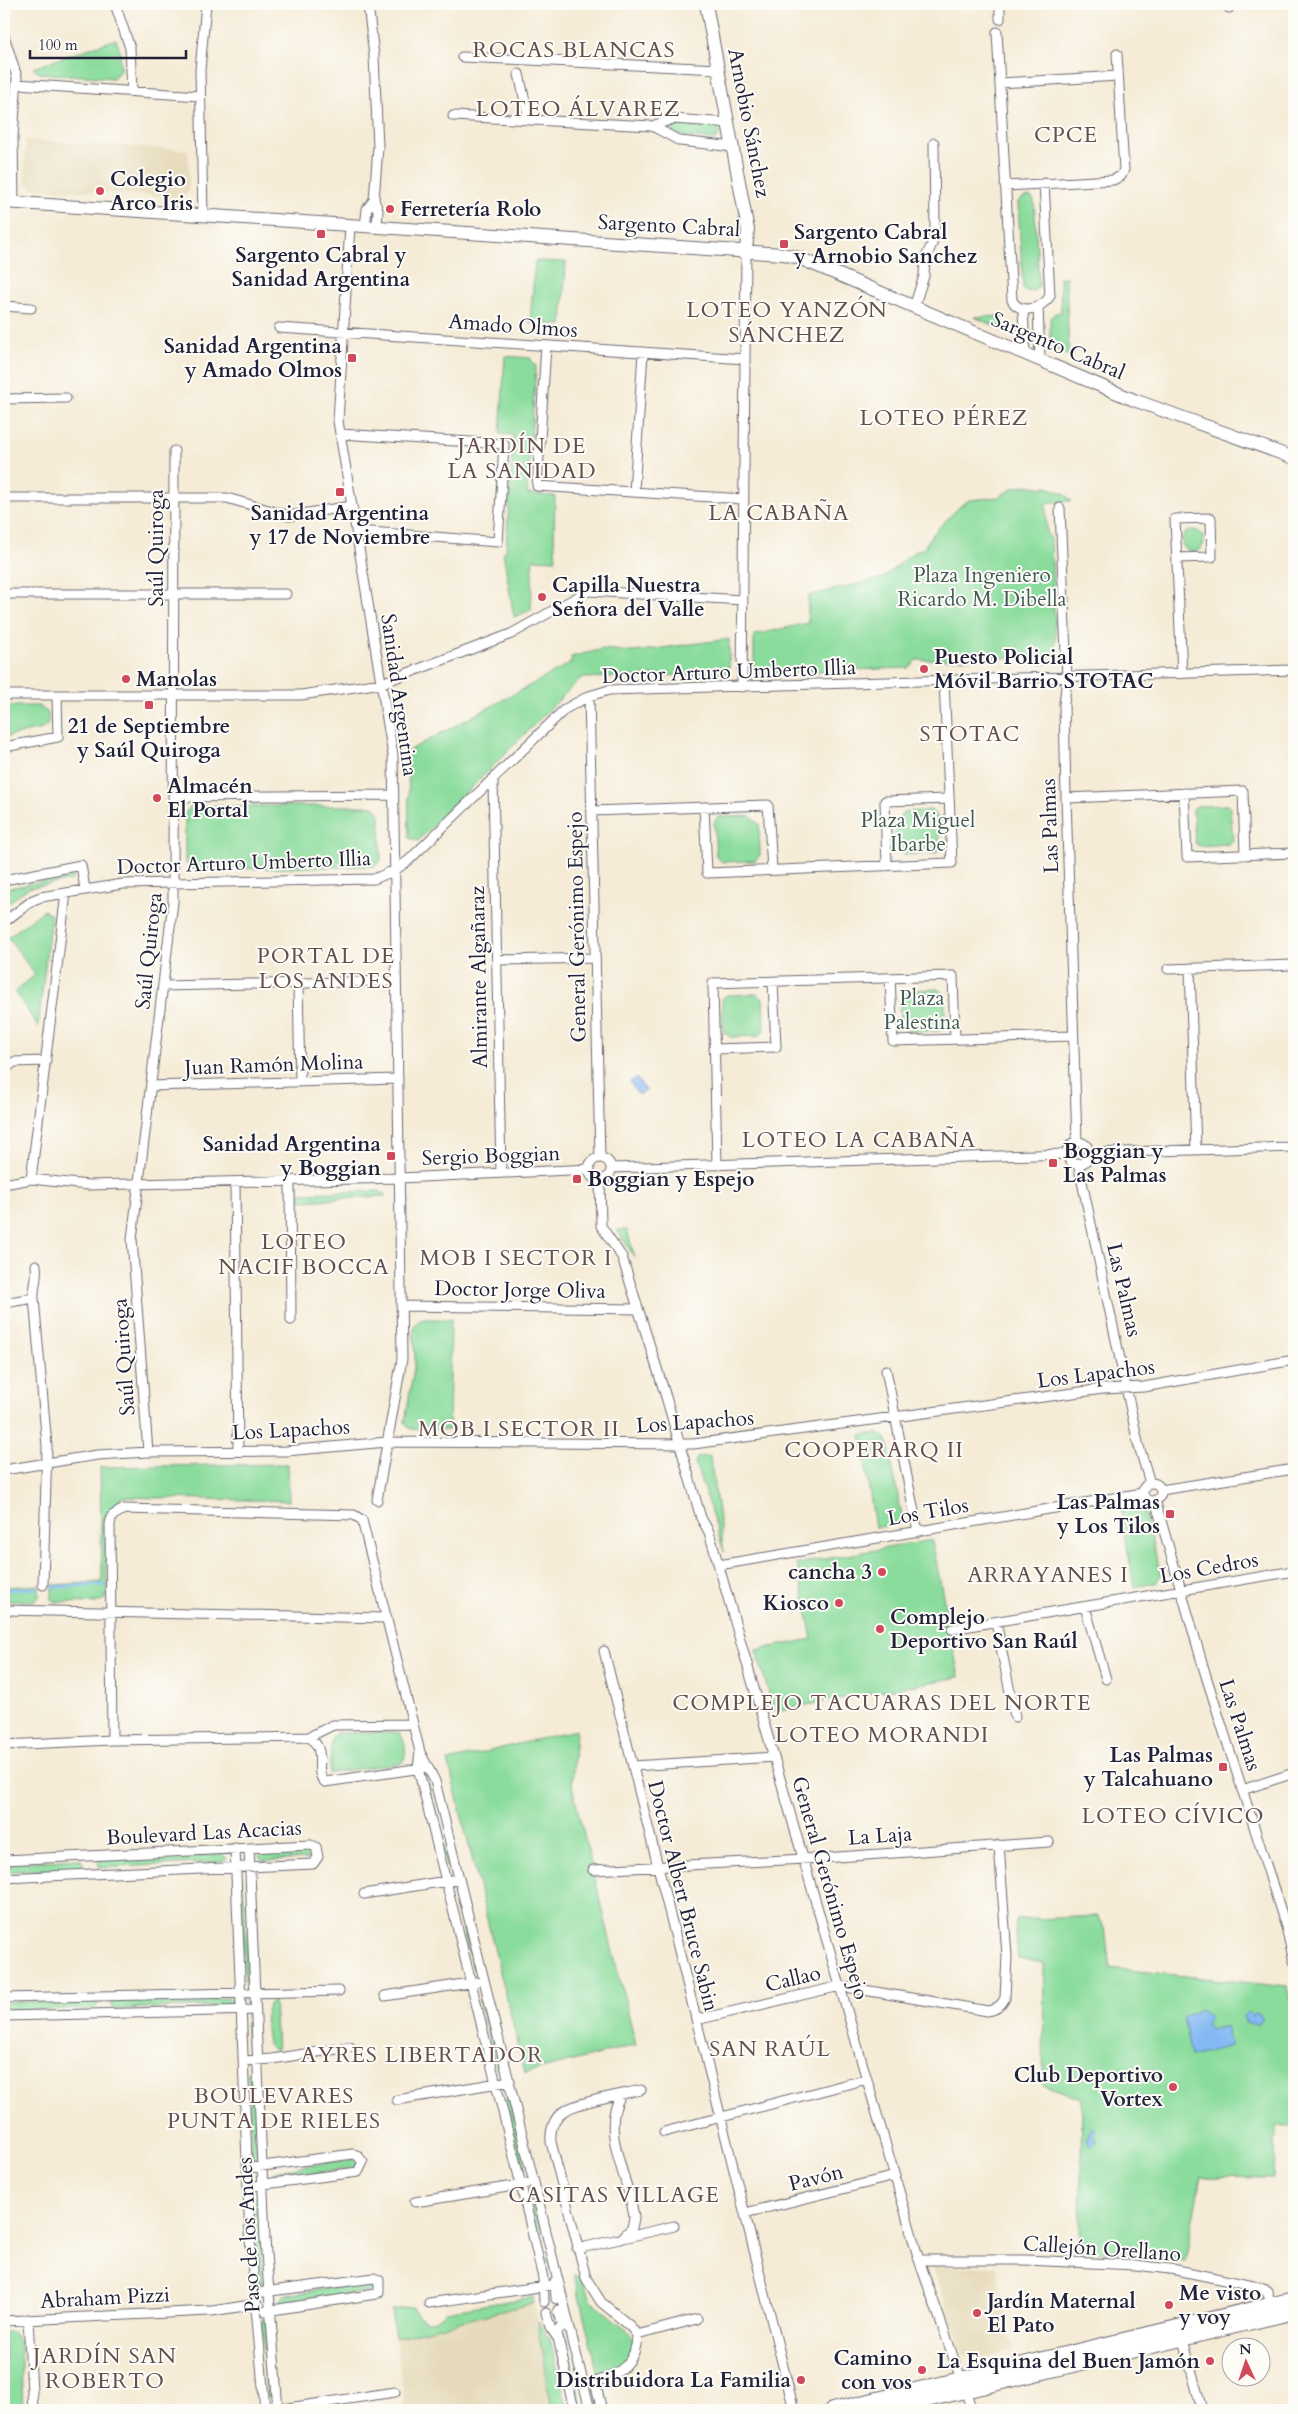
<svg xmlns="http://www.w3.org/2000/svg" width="1298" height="2414" viewBox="0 0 1298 2414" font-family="Cardo,serif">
<rect width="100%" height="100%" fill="#fdfcf7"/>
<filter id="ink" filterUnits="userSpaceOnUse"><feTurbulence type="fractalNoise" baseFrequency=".02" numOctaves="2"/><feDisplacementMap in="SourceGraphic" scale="10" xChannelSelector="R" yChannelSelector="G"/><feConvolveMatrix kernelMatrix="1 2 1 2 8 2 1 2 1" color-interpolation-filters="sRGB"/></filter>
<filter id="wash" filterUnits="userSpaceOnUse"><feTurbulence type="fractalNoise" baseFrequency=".0096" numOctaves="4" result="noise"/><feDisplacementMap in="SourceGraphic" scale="20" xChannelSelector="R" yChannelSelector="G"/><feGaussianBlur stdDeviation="1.12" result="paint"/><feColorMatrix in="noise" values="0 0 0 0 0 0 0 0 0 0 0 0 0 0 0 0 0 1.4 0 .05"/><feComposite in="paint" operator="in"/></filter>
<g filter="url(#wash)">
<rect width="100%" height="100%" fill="#f5ebd6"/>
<path fill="#e6daba" d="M25 140 188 150 189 191 182 197 32 188 25 181Z
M933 2266 996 2267 1013 2350 973 2360 963 2354Z
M534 2303 551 2410H406L395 2338Z"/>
<path fill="#8adc9c" stroke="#567f6c" d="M116 39 120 52 121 70 113 78 39 73 33 68Z
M674 123 715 126 719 131V136L715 140 677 136 672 132 671 127Z
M1025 197H1031L1034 201 1039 286 1032 292 1025 291 1023 287 1018 202Z
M535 261 566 262 562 325 530 323Z
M1066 277 1069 356C1045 346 1051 343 1050 319L1055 313 1061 312 1060 278Z
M1003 316 1004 330 974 317Z
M505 356 530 358 536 367 527 494 555 496 554 535 556 560 533 559 531 610 514 617 503 552H506L513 435 500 434Z
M1026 485 1044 488 1045 486 1064 494 1072 501 1046 503 1047 534 1051 538 1056 655 1046 664 1040 665 1033 657 916 660 909 668 761 673 754 666V635L808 623V596L883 578 915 551 923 549 932 535 959 507 969 500 999 497 1013 488Z
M1182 541a11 11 0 1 1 22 0a11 11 0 1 1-22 0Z
M729 639V668L724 674 581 678 418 841 409 838 408 751 555 672 572 662 571 657 603 649 633 652Z
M4 706H39L48 713V724L42 729 4 737Z
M1227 805 1230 808 1233 841 1229 844 1199 846 1195 843 1193 809 1197 806Z
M191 806H374L380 814 381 860 375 866 192 870 185 863V813Z
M931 810 939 818 940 849 936 853 906 855 896 847 895 823 904 812Z
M750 816 759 824 760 855 755 861 722 862 716 856 714 823 718 817Z
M71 876 74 877 72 880 28 888 4 906V889Z
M44 910 51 915 38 1027 15 991 35 975 8 937Z
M938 989 945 995V1026L940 1031 909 1032 900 1024 899 1001 909 990Z
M757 994 763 999 764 1030 759 1036 730 1037 723 1031 722 999 727 995Z
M380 1191 386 1196 301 1201V1193Z
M617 1230H627L635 1258Z
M421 1319H451L449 1430 410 1429 405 1422 415 1361 414 1326Z
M878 1433 887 1439 902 1516 897 1524 875 1528 861 1435Z
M710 1456 724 1552 695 1462 698 1457Z
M288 1464 289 1501 121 1497C118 1506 108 1508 105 1518L107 1592 105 1599 96 1603 55 1602 52 1600V1585L102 1582 100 1467Z
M1138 1507 1144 1511 1161 1575 1156 1583 1134 1587 1121 1510Z
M932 1540 959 1677 774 1711 756 1650 812 1639 797 1564Z
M39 1585V1597L35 1601H4V1587Z
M576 1730 572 1786 636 2045 525 2073 448 1761Z
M393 1732 400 1733C405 1741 408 1756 402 1763L329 1773 332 1737 336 1733Z
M425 1783 428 1784 449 1864 448 1867 446 1866Z
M311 1850 314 1857 311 1859 262 1861 259 1858 261 1852Z
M223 1854 227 1858 222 1862 100 1868 98 1863 100 1859Z
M80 1859 83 1863 81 1868 4 1872V1863Z
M242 1877 250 1980 248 1983 245 1982 239 1879Z
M455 1897H457L474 1967 473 1970Z
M1098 1916 1105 1928 1110 1968 1288 1987 1294 2012V2127H1276L1274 2178 1201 2177 1185 2261 1080 2250 1082 2098 1043 2085 1044 1963 1018 1959 1015 1920Z
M228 1998 234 2002 233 2006 113 2009 110 2005 113 2000Z
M481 1998 500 2066 499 2069 496 2068 479 2000Z
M94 2000 98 2005 93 2009 4 2010V2002Z
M274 2001 277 2050H274L268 2045C267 2033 260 2005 274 2001Z
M248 2021 251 2023V2054L248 2053 246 2023Z
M251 2070 253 2072 257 2158 254 2160 252 2159 248 2072Z
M507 2098 509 2099 526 2167 525 2170 522 2168 505 2101Z
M354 2159 358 2162 355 2168 278 2179 273 2176V2173L278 2170Z
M256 2196 258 2198 263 2283 261 2285 258 2283 253 2198Z
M531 2199 534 2200 549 2267 548 2270 545 2269 529 2202Z
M574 2275 579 2276 593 2302 630 2333 633 2339C633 2359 615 2371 598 2375Z
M373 2282 377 2287 374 2291 284 2303 281 2301V2298L284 2295Z
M533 2297 534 2303 395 2338 391 2310 413 2307C419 2324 436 2325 446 2311Z
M265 2319 267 2321 272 2396 270 2397 267 2396 262 2320Z
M537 2321 550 2339 568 2410H551Z
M4 2332H12L20 2341 23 2410H4Z
M561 2333 565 2335 583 2410H578Z"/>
<path fill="#85b9f3" stroke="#546e97" d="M636 1078 646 1090 638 1095 630 1082Z
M1200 2009 1210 2016 1205 2025 1210 2030 1226 2026 1231 2046 1191 2056 1183 2018Z
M1248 2012 1252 2015 1258 2012 1262 2018 1257 2025 1245 2022 1244 2016Z
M1092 2128 1097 2131 1094 2135 1097 2141 1092 2146 1086 2140Z"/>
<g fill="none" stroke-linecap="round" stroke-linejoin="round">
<path stroke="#85b9f3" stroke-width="3" d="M54 1587 103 1585
M4 1590 37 1588"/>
</g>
</g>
<g filter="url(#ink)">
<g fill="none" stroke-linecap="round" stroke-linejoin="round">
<g stroke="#6c6871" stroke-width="11">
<path id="street" d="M115 4 130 48 132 91
M368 4 374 56 378 147 374 200 378 210 377 227
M1000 4V19
M1229 4V8
M997 32 1012 300C1020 316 1043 308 1050 296L1044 183
M4 36 17 77 13 137 14 203
M462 57 719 69
M519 74 529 120
M1000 83 1118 76
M17 84 200 96
M453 116 652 126 680 141 734 147
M652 126 673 119 729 123
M1005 186 1113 180 1121 176 1124 170 1117 54
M203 216 200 70 206 4
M350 226 338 421 393 755 402 1359 377 1500
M365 227 367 209 374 200
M4 306 31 308
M914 307 924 276 925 259 932 244 935 228 934 143
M1038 307 1040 360
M1023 308 1025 354
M279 328 745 359
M546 346 537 486 744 499
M4 399 66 398
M340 434 504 444 498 542 357 531
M634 492 643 352
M4 498H227L289 516 352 506
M1060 508 1067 678 1064 704 1066 798 1077 1142
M1177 558 1212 557 1211 518 1175 519 1182 674
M4 594H286
M742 687 746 250
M4 695H301L382 683 511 634 588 591 743 600
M589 696 600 1158
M4 747 58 737 57 695
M493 781 501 1173
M1184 793 1187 857 1294 853
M173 797 394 795
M1066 798 1243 791 1245 855
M704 807 707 873 952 863 944 681
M592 811 768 805 772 870
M887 866 885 801 949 799
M4 880 81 865 85 889
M4 922 33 900 41 897 123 884 374 879 395 870 408 861 565 709 589 696 609 690 1294 670
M497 960 595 958
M1190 968 1196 1150
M1168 969 1294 965
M890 978 893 1041 1073 1036
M298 983 300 1081
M163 986 395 981
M714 1049 776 1047 773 981
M4 1070 14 1062 46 1061
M151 1086 398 1079
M1067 1153a11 11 0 1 1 22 0a11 11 0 1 1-22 0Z
M1088 1153 1294 1147
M589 1169a11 11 0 1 1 22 0a11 11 0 1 1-22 0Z
M1078 1163 1138 1443 1150 1483
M717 1165 713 983 953 976 955 1039
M611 1168 1067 1154
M31 1179 66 893
M600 1179 601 1226 622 1257 666 1397 701 1518 709 1532 919 2260 972 2410
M290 1180 291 1320
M235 1182 238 1451
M4 1184 31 1179 88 1185 400 1178 590 1169
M36 1265C38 1279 33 1286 34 1298L47 1446 43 1585
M4 1303 34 1298
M401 1306 638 1309
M886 1370 918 1532
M148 1452 132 1239 173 902 174 451
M4 1470 97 1455 148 1452 286 1451 387 1442 693 1444 1103 1389 1144 1387 1294 1360
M1143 1492a9 9 0 1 1 18 0a9 9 0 1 1-18 0Z
M1161 1490 1294 1469
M1155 1500 1206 1676 1286 1927 1294 1961
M719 1565 1143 1493
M1085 1607 1106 1679
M4 1610 386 1618
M996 1622 1015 1717
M952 1629 1294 1571
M604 1651 794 2410
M309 1737 333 1725 413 1724
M112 1740 110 1524 112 1516 124 1509 354 1515 362 1520 420 1752 435 1781 590 2410
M4 1745 112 1740 309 1737C329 1751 312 1771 325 1782L422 1768
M420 1752 418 1768 521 2185 543 2278 544 2302
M633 1766 774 1757
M1242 1790 1294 1773
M235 1848 250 2239 265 2410
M249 1848 265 2240 278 2410
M4 1860 311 1845 316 1847 318 1857 313 1864 4 1878
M593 1870 824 1858 1049 1842
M364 1894 459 1879
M385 1996 476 1982
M4 1998 339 1991
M4 2016 256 2010
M696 2020 840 1986 988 2011C996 2010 1001 2006 1005 1998L1007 1956 999 1845
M244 2061 272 2059 350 2047
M397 2100 510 2081
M664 2132 867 2079
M248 2168 353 2154 357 2155 363 2162 358 2172 249 2186
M415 2202 526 2184
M745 2213 895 2176
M621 2239 632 2228 634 2218C630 2179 599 2132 621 2095
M577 2249 674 2226
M919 2260H1025L1136 2265 1177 2270 1263 2288 1267 2291 1271 2304
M555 2281 556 2299
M263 2292 374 2278 379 2280V2292L376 2294 266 2311
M429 2303 559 2284
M558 2310 562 2322 568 2329
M212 2311 257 2304
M546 2313 550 2327 557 2337
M28 2319 33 2410
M4 2321 209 2311
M566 2327H560L557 2333 574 2410
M637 2335 697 2319
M1182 2336 1202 2410
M275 2410 395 2392
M602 2410 595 2382C620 2375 637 2362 637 2335L630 2326 601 2302 586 2278 551 2142C550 2131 553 2118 564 2111 577 2102 624 2094 641 2090"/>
</g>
<g stroke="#6c6871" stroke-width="14">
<path id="secondary" d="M706 4 748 230 746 250
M4 202 783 254 799 258 1134 400 1294 458"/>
</g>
<g stroke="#6c6871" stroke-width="16">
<path id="primary" d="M832 2410 1294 2299
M885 2410 1294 2312"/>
</g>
<use href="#street" stroke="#fff" stroke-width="9"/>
<use href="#secondary" stroke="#fff" stroke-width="12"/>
<use href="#primary" stroke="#fff" stroke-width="14"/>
</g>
</g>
<g fill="#d1495b" stroke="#fdfcf7" stroke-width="2">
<circle cx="100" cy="191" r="5"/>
<circle cx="390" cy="209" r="5"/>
<rect x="316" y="229" width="10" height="10" rx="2.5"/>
<rect x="779" y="239" width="10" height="10" rx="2.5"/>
<rect x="347" y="353" width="10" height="10" rx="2.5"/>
<rect x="335" y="487" width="10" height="10" rx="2.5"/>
<circle cx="542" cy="597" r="5"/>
<circle cx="924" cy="669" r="5"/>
<circle cx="126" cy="679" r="5"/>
<rect x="144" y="700" width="10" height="10" rx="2.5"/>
<circle cx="157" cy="798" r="5"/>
<rect x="386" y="1151" width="10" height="10" rx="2.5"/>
<rect x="1048" y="1158" width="10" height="10" rx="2.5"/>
<rect x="572" y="1174" width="10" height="10" rx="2.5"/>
<rect x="1165" y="1509" width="10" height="10" rx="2.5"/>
<circle cx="882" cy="1572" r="5"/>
<circle cx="839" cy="1603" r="5"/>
<circle cx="880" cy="1629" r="5"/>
<rect x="1218" y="1762" width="10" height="10" rx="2.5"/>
<circle cx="1173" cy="2087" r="5"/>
<circle cx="1169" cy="2305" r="5"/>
<circle cx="977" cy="2313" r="5"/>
<circle cx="1210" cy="2361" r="5"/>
<circle cx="922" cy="2370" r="5"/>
<circle cx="801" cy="2380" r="5"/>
</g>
<g text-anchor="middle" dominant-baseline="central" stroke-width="4" stroke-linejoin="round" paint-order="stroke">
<g font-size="21" fill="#22223b" stroke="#fdfcf7">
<text transform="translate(749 123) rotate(79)">Arnobio Sánchez</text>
<text transform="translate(669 226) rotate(3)">Sargento Cabral</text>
<text transform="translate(513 326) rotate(4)">Amado Olmos</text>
<text transform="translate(1058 346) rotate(23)">Sargento Cabral</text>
<text transform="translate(156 548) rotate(-90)">Saúl Quiroga</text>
<text transform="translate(729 672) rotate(-2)">Doctor Arturo Umberto Illia</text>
<text transform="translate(399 695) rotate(82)">Sanidad Argentina</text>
<text transform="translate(1050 826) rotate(-92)">Las Palmas</text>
<text transform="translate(244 863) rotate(-2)">Doctor Arturo Umberto Illia</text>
<text transform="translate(577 927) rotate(-91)">General Gerónimo Espejo</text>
<text transform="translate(149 951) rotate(-84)">Saúl Quiroga</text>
<text transform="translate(479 977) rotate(-91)">Almirante Algañaraz</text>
<text transform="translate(274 1065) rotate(-2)">Juan Ramón Molina</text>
<text transform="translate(491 1156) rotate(-2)">Sergio Boggian</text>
<text transform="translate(520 1290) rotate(1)">Doctor Jorge Oliva</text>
<text transform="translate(1124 1290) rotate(77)">Las Palmas</text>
<text transform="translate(124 1357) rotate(-94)">Saúl Quiroga</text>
<text transform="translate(1096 1374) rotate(-7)">Los Lapachos</text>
<text transform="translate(695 1422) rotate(-4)">Los Lapachos</text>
<text transform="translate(291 1430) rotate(-3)">Los Lapachos</text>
<text transform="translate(928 1512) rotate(-10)">Los Tilos</text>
<text transform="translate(1209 1568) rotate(-10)">Los Cedros</text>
<text transform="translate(1240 1725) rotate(72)">Las Palmas</text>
<text transform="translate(204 1833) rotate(-3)">Boulevard Las Acacias</text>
<text transform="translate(880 1836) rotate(-4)">La Laja</text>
<text transform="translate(830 1888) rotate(74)">General Gerónimo Espejo</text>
<text transform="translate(683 1896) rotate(76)">Doctor Albert Bruce Sabin</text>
<text transform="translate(793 1979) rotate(-13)">Callao</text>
<text transform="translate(816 2178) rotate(-14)">Pavón</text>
<text transform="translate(249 2235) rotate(-93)">Paso de los Andes</text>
<text transform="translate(1102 2249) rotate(4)">Callejón Orellano</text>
<text transform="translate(105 2298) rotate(-3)">Abraham Pizzi</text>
</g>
<g font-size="21" font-weight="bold" fill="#22223b" stroke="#fdfcf7" text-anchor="start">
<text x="110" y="179">Colegio<tspan x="110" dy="24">Arco Iris</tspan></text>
<text x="400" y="209">Ferretería Rolo</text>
<text x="794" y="232">Sargento Cabral<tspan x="794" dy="24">y Arnobio Sanchez</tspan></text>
<text x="321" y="255" text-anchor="middle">Sargento Cabral y<tspan x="321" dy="24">Sanidad Argentina</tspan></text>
<text x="342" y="346" text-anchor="end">Sanidad Argentina<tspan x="342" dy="24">y Amado Olmos</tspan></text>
<text x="340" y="513" text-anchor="middle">Sanidad Argentina<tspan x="340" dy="24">y 17 de Noviembre</tspan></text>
<text x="552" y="585">Capilla Nuestra<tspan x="552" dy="24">Señora del Valle</tspan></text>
<text x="934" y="657">Puesto Policial<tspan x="934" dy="24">Móvil Barrio STOTAC</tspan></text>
<text x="136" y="679">Manolas</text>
<text x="149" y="726" text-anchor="middle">21 de Septiembre<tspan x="149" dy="24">y Saúl Quiroga</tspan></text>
<text x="167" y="786">Almacén<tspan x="167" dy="24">El Portal</tspan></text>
<text x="381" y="1144" text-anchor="end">Sanidad Argentina<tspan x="381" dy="24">y Boggian</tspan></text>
<text x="1063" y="1151">Boggian y<tspan x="1063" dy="24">Las Palmas</tspan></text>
<text x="587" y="1179">Boggian y Espejo</text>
<text x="1160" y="1502" text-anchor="end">Las Palmas<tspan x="1160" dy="24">y Los Tilos</tspan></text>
<text x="872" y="1572" text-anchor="end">cancha 3</text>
<text x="829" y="1603" text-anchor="end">Kiosco</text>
<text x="890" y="1617">Complejo<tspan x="890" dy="24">Deportivo San Raúl</tspan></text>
<text x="1213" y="1755" text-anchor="end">Las Palmas<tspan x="1213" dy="24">y Talcahuano</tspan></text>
<text x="1163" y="2075" text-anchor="end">Club Deportivo<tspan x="1163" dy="24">Vortex</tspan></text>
<text x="1179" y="2293">Me visto<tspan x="1179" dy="24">y voy</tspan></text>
<text x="987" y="2301">Jardín Maternal<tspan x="987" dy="24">El Pato</tspan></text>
<text x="912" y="2358" text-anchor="end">Camino<tspan x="912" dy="24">con vos</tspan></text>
<text x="1200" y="2361" text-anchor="end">La Esquina del Buen Jamón</text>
<text x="791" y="2380" text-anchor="end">Distribuidora La Familia</text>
</g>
<g font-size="21" fill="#415a58" stroke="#fdfcf7">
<text x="982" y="575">Plaza Ingeniero<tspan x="982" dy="24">Ricardo M. Dibella</tspan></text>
<text x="918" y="820">Plaza Miguel<tspan x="918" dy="24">Ibarbe</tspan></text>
<text x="922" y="998">Plaza<tspan x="922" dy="24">Palestina</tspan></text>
</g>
<g font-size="22" letter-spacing="1" fill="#654e4e" stroke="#fdfcf7">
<text x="574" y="50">ROCAS BLANCAS</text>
<text x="578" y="109">LOTEO ÁLVAREZ</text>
<text x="1066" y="135">CPCE</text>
<text x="787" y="310">LOTEO YANZÓN<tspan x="787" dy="25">SÁNCHEZ</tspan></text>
<text x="944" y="418">LOTEO PÉREZ</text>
<text x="522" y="446">JARDÍN DE<tspan x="522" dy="25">LA SANIDAD</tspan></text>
<text x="779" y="513">LA CABAÑA</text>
<text x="970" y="734">STOTAC</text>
<text x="326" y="956">PORTAL DE<tspan x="326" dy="25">LOS ANDES</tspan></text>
<text x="859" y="1140">LOTEO LA CABAÑA</text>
<text x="304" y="1242">LOTEO<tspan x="304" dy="25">NACIF BOCCA</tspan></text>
<text x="516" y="1258">MOB I SECTOR I</text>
<text x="519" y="1429">MOB I SECTOR II</text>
<text x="874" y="1450">COOPERARQ II</text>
<text x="1048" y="1575">ARRAYANES I</text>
<text x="882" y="1703">COMPLEJO TACUARAS DEL NORTE</text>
<text x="882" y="1735">LOTEO MORANDI</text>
<text x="1173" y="1816">LOTEO CÍVICO</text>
<text x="770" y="2049">SAN RAÚL</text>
<text x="422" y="2055">AYRES LIBERTADOR</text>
<text x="274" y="2096">BOULEVARES<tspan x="274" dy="25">PUNTA DE RIELES</tspan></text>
<text x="614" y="2195">CASITAS VILLAGE</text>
<text x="105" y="2356">JARDÍN SAN<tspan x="105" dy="25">ROBERTO</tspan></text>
</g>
</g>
<rect width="1298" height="2414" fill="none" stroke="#fdfcf7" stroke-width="20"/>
<g transform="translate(1246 2362) rotate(357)"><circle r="24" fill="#fdfcf7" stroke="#a5a5ac"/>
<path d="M0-4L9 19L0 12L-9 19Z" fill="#d1495b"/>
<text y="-8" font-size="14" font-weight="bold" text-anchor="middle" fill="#22223b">N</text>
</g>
<path d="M30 50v8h156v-8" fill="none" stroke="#22223b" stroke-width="2.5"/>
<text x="38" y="50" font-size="15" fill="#22223b" stroke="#fdfcf7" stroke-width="4" paint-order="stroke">100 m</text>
</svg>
